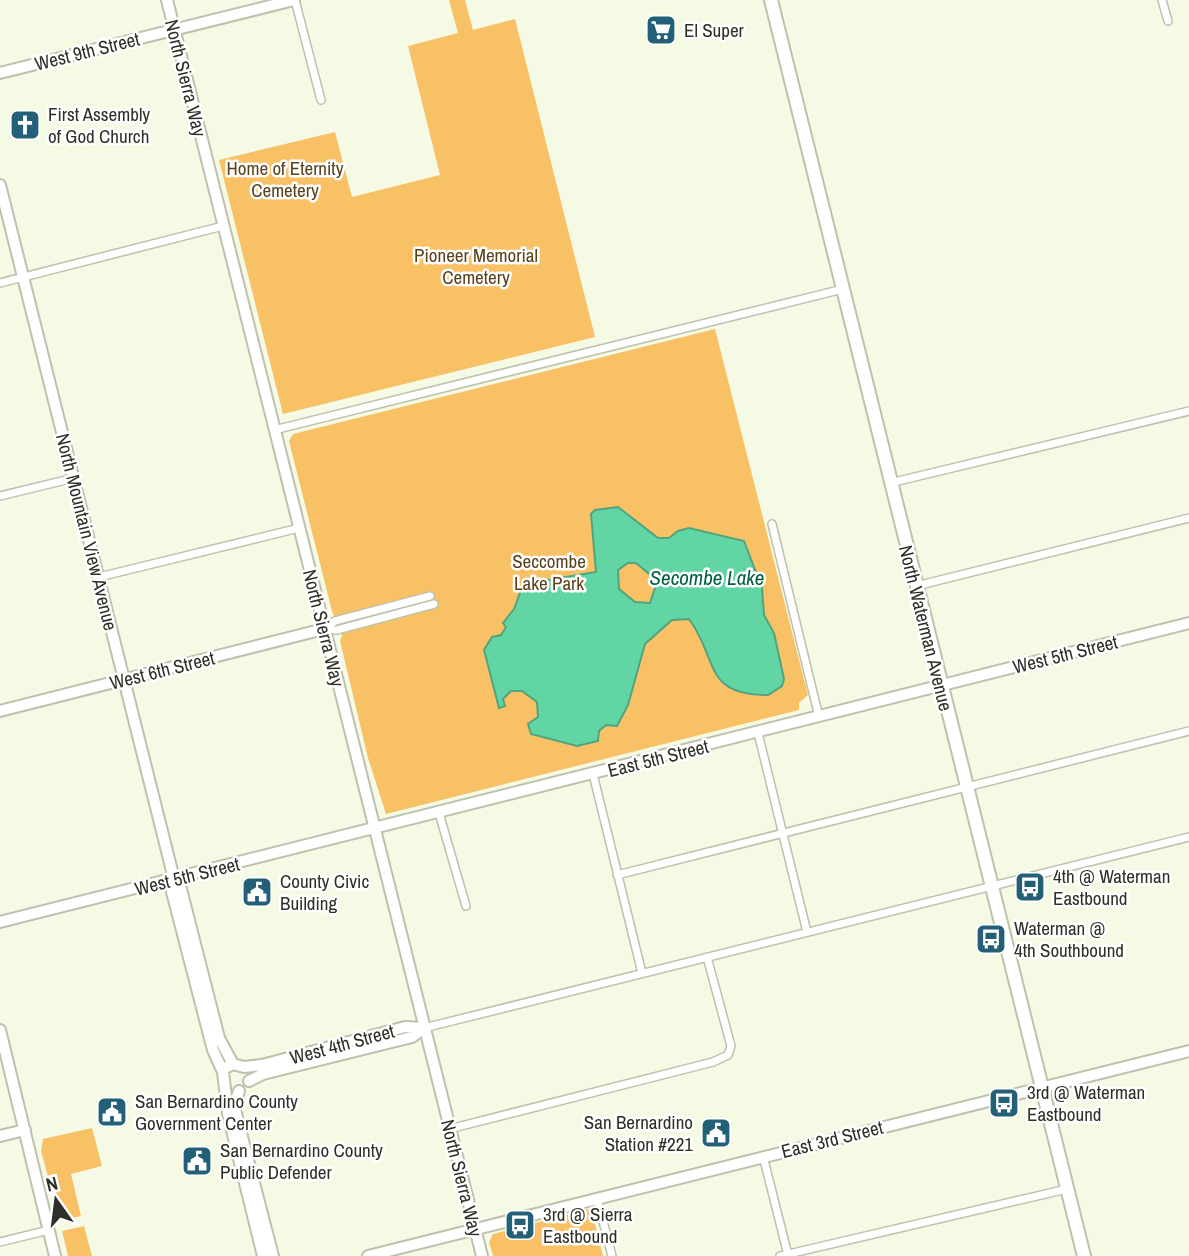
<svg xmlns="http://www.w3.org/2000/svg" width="1189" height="1256" viewBox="0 0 1189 1256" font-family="'Archivo Narrow',sans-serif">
<rect width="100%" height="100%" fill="#f4fae4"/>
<path fill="#f9c166" d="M449 0H465L473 30 515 19 595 337 283 414 219 160 335 132 352 197 440 175 408 46 458 33Z
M715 329 808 695 799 703V710L386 814 368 758 340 641 342 636 332 611 289 441 293 434Z
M92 1128 102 1166 71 1174 81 1216 60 1221 41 1151 43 1139Z
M588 1209 592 1212 603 1256H493L489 1242 493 1234Z
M84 1226 92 1256H68L62 1231Z"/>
<path fill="#61d5a3" stroke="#51a47e" stroke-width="2" fill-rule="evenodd" d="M618 507 658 538H669L678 531 689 528 744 541 762 588 764 615 774 633 784 679 782 686 768 695C702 695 719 659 689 619L672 620 645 644 628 705 617 726 606 725 599 731 598 741 577 746 531 734 528 724 538 717 537 702 522 691H511L503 699 505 706 499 708 484 650 492 637 501 635 506 627 503 623 514 609 521 590 530 583 596 572 591 514 595 510ZM628 563H636L654 578 655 588 650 603 635 602 619 589 618 570Z"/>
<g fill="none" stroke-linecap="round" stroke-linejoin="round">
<g stroke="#bcc2ad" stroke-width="10">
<path id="street" d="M295 0 321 100
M1162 0 1168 21
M0 283 223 226
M274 430 843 289
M890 483 1189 411
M0 496 74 478
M772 524 819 717
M99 577 299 528
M916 586 1189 518
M324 629 337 630 434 604
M325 629 335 621 430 596
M758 733 807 932
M593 774 642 973
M439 813 466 906
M617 875 1189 731
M424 1028 1189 837
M449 1129 713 1062 728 1055 731 1046 707 957
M763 1156 788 1255
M597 1198 612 1256
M0 1242 49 1230
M780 1256 1067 1189"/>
</g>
<g stroke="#bcc2ad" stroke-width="14">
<path id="secondary" d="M167 0 482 1256
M0 73 294 0
M0 185 174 879 181 889 219 1038 233 1064
M0 711 324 629
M174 879 172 892 213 1050 223 1072 228 1114 263 1256
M0 922 1189 623
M0 1030 55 1256
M227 1067 233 1064 244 1067 262 1065 405 1027 424 1028
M249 1081 263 1074 412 1037 424 1028
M239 1091 234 1106 273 1256
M0 1136 25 1130
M368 1256 1189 1051"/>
</g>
<g stroke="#bcc2ad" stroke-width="16">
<path id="primary" d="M771 0 1084 1256"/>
</g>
<use href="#street" stroke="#fff" stroke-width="7"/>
<use href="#secondary" stroke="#fff" stroke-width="10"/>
<use href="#primary" stroke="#fff" stroke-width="12"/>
</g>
<defs>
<g id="supermarket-square" transform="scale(1.575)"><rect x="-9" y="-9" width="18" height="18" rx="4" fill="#236077" stroke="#fff"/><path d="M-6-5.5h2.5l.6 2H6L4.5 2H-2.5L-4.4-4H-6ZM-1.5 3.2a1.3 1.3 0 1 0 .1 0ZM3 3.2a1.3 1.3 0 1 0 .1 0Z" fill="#fff"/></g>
<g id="church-square" transform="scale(1.575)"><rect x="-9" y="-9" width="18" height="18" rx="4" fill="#236077" stroke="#fff"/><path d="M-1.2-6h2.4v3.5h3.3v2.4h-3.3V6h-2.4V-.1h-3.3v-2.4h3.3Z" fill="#fff"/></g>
<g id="bus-square" transform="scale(1.575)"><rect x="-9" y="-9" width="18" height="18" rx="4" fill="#236077" stroke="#fff"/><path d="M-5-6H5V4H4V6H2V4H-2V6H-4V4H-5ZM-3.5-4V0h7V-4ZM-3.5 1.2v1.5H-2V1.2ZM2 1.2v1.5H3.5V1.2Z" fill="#fff"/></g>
<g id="civic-square" transform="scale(1.575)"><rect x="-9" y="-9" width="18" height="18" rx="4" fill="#236077" stroke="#fff"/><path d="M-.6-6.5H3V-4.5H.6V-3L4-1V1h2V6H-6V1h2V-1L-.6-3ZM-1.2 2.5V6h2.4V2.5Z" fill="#fff"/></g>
</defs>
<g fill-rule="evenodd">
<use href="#supermarket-square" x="661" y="30"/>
<use href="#church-square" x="25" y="125"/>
<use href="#bus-square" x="1030" y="887"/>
<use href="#civic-square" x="257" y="892"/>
<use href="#bus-square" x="991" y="939"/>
<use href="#bus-square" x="1004" y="1103"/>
<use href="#civic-square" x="112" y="1112"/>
<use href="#civic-square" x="716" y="1133"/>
<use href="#civic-square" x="197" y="1161"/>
<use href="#bus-square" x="520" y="1225"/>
</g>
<g text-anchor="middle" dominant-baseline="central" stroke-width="5" stroke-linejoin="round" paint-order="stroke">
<g font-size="19" fill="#2d3027" stroke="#fff" text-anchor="start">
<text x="684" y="30">El Super</text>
<text x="48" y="114">First Assembly<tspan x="48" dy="22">of God Church</tspan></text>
<text x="1053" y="876">4th @ Waterman<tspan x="1053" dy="22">Eastbound</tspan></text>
<text x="280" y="881">County Civic<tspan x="280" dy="22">Building</tspan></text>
<text x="1014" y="928">Waterman @<tspan x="1014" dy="22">4th Southbound</tspan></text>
<text x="1027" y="1092">3rd @ Waterman<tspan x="1027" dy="22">Eastbound</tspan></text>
<text x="135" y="1101">San Bernardino County<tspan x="135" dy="22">Government Center</tspan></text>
<text x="693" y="1122" text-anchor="end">San Bernardino<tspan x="693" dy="22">Station #221</tspan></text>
<text x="220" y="1150">San Bernardino County<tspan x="220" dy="22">Public Defender</tspan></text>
<text x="543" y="1214">3rd @ Sierra<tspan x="543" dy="22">Eastbound</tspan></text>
</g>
<g font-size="19" fill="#2d3027" stroke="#fff">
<text transform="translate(87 51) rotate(-14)">West 9th Street</text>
<text transform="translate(186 78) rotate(76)">North Sierra Way</text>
<text transform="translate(87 532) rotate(76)">North Mountain View Avenue</text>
<text transform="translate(324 628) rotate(76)">North Sierra Way</text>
<text transform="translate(926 628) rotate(76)">North Waterman Avenue</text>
<text transform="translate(1065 654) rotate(-14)">West 5th Street</text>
<text transform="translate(162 670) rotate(-14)">West 6th Street</text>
<text transform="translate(658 758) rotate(-14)">East 5th Street</text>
<text transform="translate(187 876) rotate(-14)">West 5th Street</text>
<text transform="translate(342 1044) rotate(-15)">West 4th Street</text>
<text transform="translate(832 1139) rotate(-14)">East 3rd Street</text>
<text transform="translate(462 1178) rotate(76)">North Sierra Way</text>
</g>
<g font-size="19" fill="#59421b" stroke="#fff">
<text x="285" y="168">Home of Eternity<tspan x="285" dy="22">Cemetery</tspan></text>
<text x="476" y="255">Pioneer Memorial<tspan x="476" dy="22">Cemetery</tspan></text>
<text x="549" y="561">Seccombe<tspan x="549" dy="22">Lake Park</tspan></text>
</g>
<g font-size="21" font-style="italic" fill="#006142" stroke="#fff">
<text x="707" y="577">Secombe Lake</text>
</g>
</g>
<g transform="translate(56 1200) rotate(346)" stroke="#ffffff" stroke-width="5" paint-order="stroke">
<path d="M0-5L12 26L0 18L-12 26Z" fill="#2d3027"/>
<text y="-10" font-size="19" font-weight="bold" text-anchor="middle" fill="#2d3027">N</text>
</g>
</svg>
